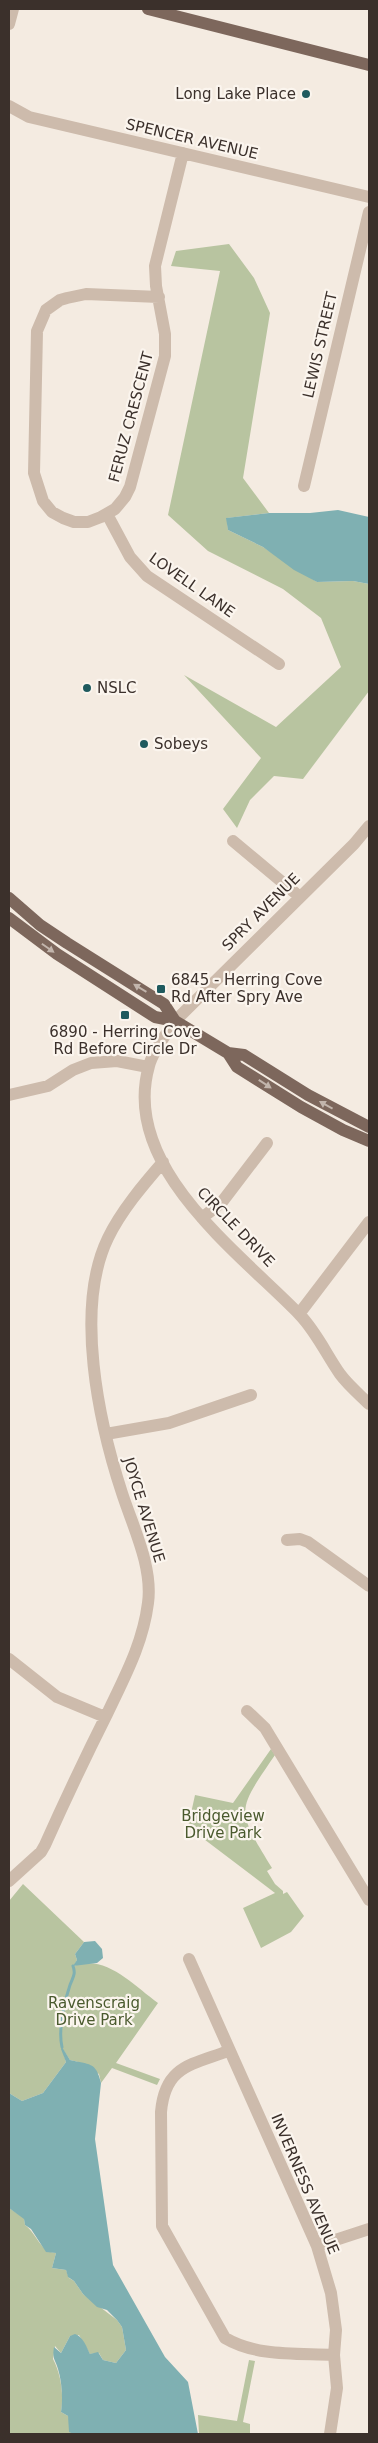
<svg xmlns="http://www.w3.org/2000/svg" width="378" height="2443" viewBox="0 0 378 2443" font-family="'DejaVu Sans',sans-serif">
<rect width="100%" height="100%" fill="#f4ebe1"/>
<path fill="#b8c4a0" d="M229 244 254 278 270 313 243 478 269 513 227 518 228 530 263 547 317 582 353 581 369 584V691L303 779 274 776 250 800 237 828 223 809 261 758 184 675 276 727 341 667 321 618 283 589 208 551 168 515 220 271 171 266 176 251Z
M271 1749 275 1755C236 1812 236 1809 272 1868L267 1871 275 1884 283 1891V1894L287 1892 304 1916 291 1932 261 1948 243 1908 275 1893 188 1827 195 1795 233 1803Z
M23 1884 84 1942 75 1954 77 1960 74 1966C106 1954 133 1985 158 2003L116 2063 160 2079 157 2085 112 2068 101 2083 99 2074 78 2062 70 2060 62 2048 66 2062 43 2093 22 2101 9 2093V1901Z
M9 2208 24 2218 25 2225C37 2234 40 2252 56 2253L52 2268 66 2270 69 2278 74 2281 83 2294 117 2320 122 2327 126 2350 116 2363 103 2360 99 2353 90 2354 79 2335 70 2336 61 2353 55 2346 53 2359C61 2374 64 2395 61 2412L68 2416 74 2434H9Z
M249 2360 255 2361 243 2422 250 2424V2434H199L198 2415 237 2421Z"/>
<path fill="#7fb0b2" d="M338 510 369 517V584L353 581 317 582 294 570 263 547 228 530 226 518 269 513H310Z
M95 1941 102 1949 103 1958 97 1963 73 1966 77 1960 75 1954 84 1942Z
M62 2047 70 2060C89 2065 96 2061 101 2083L95 2139 113 2265 165 2357 188 2382 198 2434H74L69 2432 68 2416 61 2412C63 2399 62 2382 58 2369 55 2359 52 2359 54 2347L61 2353 70 2336 75 2334C83 2336 87 2348 90 2354L98 2352 103 2360 116 2363 126 2350 122 2327 117 2320 107 2310 97 2307 83 2294 74 2281 68 2277 66 2270 52 2268 56 2253 46 2252 31 2229 25 2225 24 2219 9 2208V2093L22 2101 43 2093 66 2062 61 2049Z"/>
<g fill="none" stroke-linecap="round" stroke-linejoin="round">
<path stroke="#7fb0b2" stroke-width="3" d="M62 2047C58 2030 64 2002 70 1985 73 1977 76 1974 73 1966"/>
<path stroke="#cdbbac" stroke-width="12" d="M9 24 13 9
M9 106 29 117 369 197
M159 297 86 294 67 298 60 300 46 310 37 331 34 473 43 501 52 512 63 518 74 522H88L101 517 115 509 125 497 130 487 165 356V334L156 286 155 266 183 153
M304 486 369 212
M107 514 130 557 147 576 279 664
M369 826 354 844 175 1021C166 1035 153 1050 149 1066 120 1167 240 1253 300 1315 317 1333 326 1354 340 1374 348 1385 360 1395 369 1404
M233 841 300 897
M9 1095 48 1086 73 1070 91 1063 117 1061 148 1067
M202 1218 222 1202 267 1143
M299 1314 369 1222
M106 1434 169 1423 251 1395
M287 1540 300 1539 308 1542 369 1586
M9 1659 57 1697 105 1717
M247 1711 265 1728 369 1900
M9 1881 41 1852 45 1845C65 1800 86 1756 108 1712 125 1676 143 1643 148 1603 153 1567 133 1527 122 1493 99 1423 74 1308 108 1238 121 1211 143 1185 163 1162
M189 1959 317 2246 331 2293 336 2330 334 2355 337 2388 330 2434
M228 2051C191 2065 165 2066 161 2112L162 2226 225 2338C257 2357 298 2353 334 2355
M317 2246 369 2229"/>
<path stroke="#7d675c" stroke-width="12" d="M148 9 369 65
M9 898 40 925 67 943 164 1004 175 1021
M9 918 57 954 155 1017 175 1021 228 1053 237 1067 301 1107 343 1130 369 1141
M228 1053 244 1055 308 1095 369 1127"/>
</g>
<defs><path id="oneway-solid" d="M-6-.8H1V-3.2L6.5 0L1 3.2V.8H-6Z" transform="scale(1.25)"/></defs>
<g fill="#c2b5ac">
<use href="#oneway-solid" transform="translate(48 948) rotate(35)"/>
<use href="#oneway-solid" transform="translate(140 988) rotate(-149)"/>
<use href="#oneway-solid" transform="translate(265 1084) rotate(33)"/>
<use href="#oneway-solid" transform="translate(326 1105) rotate(-151)"/>
</g>
<g fill="#1f5a5e" stroke="#fbf5ee" stroke-width="2">
<circle cx="306" cy="94" r="5"/>
<circle cx="87" cy="688" r="5"/>
<circle cx="144" cy="744" r="5"/>
<rect x="156" y="984" width="10" height="10" rx="2.5"/>
<rect x="120" y="1010" width="10" height="10" rx="2.5"/>
</g>
<g text-anchor="middle" dominant-baseline="central" stroke-width="4.5" stroke-linejoin="round" paint-order="stroke">
<g font-size="15" fill="#3b302b" stroke="#fbf5ee" text-anchor="start">
<text x="296" y="94" text-anchor="end">Long Lake Place</text>
<text x="97" y="688">NSLC</text>
<text x="154" y="744">Sobeys</text>
<text x="171" y="980">6845 - Herring Cove<tspan x="171" dy="17">Rd After Spry Ave</tspan></text>
<text x="125" y="1032" text-anchor="middle">6890 - Herring Cove<tspan x="125" dy="17">Rd Before Circle Dr</tspan></text>
</g>
<g font-size="15" fill="#3b302b" stroke="#fbf5ee">
<text transform="translate(192 139) rotate(13)">SPENCER AVENUE</text>
<text transform="translate(320 345) rotate(-77)">LEWIS STREET</text>
<text transform="translate(131 417) rotate(-75)">FERUZ CRESCENT</text>
<text transform="translate(192 585) rotate(35)">LOVELL LANE</text>
<text transform="translate(261 912) rotate(-45)">SPRY AVENUE</text>
<text transform="translate(236 1227) rotate(46)">CIRCLE DRIVE</text>
<text transform="translate(144 1510) rotate(73)">JOYCE AVENUE</text>
<text transform="translate(305 2184) rotate(67)">INVERNESS AVENUE</text>
</g>
<g font-size="15" fill="#4a5a2e" stroke="#fbf5ee">
<text x="223" y="1816">Bridgeview<tspan x="223" dy="17">Drive Park</tspan></text>
<text x="94" y="2003">Ravenscraig<tspan x="94" dy="17">Drive Park</tspan></text>
</g>
</g>
<rect width="378" height="2443" fill="none" stroke="#3b302b" stroke-width="20"/>
</svg>
